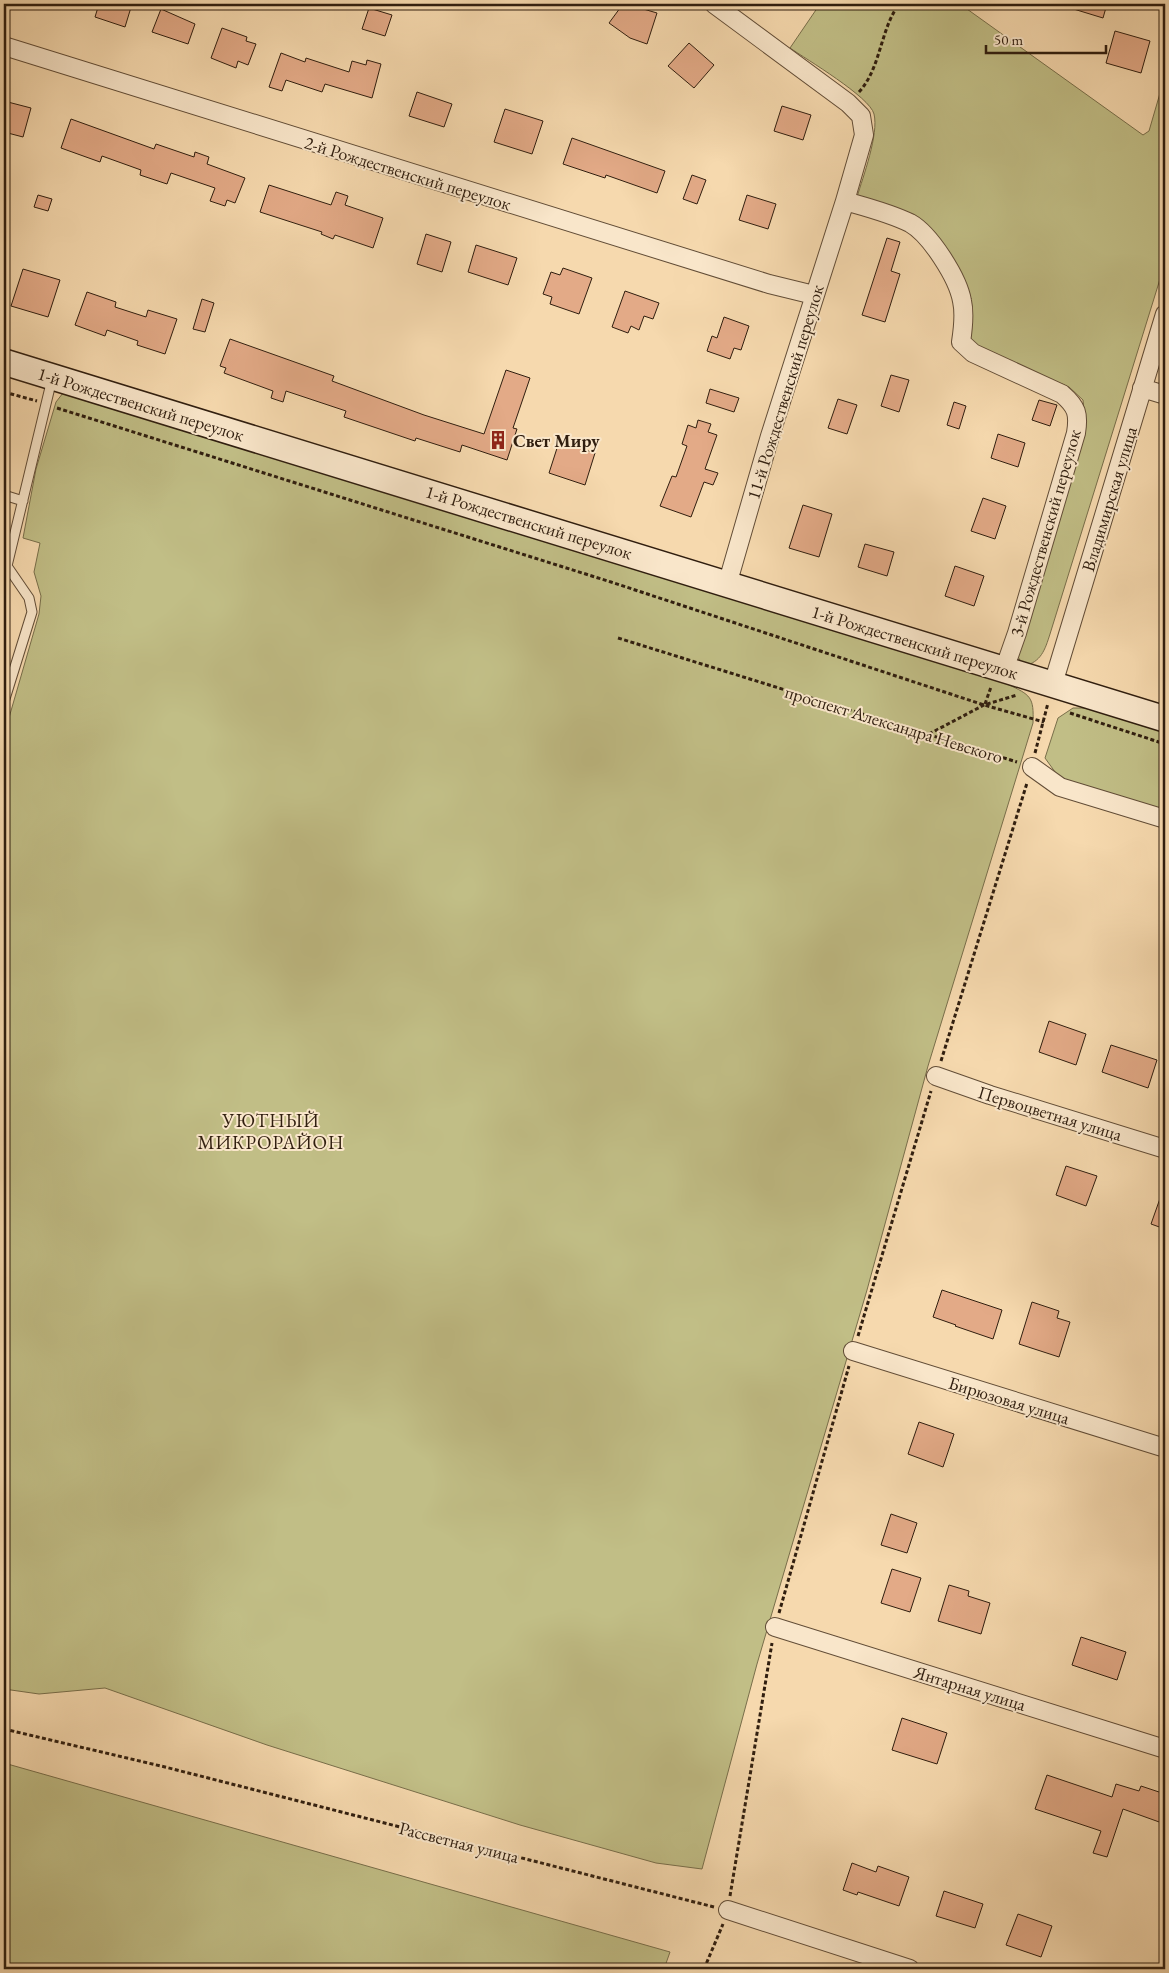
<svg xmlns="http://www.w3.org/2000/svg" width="1169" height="1973" viewBox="0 0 1169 1973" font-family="'EB Garamond',serif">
<rect width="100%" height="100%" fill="#f6d9ae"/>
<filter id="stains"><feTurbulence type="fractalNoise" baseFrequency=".004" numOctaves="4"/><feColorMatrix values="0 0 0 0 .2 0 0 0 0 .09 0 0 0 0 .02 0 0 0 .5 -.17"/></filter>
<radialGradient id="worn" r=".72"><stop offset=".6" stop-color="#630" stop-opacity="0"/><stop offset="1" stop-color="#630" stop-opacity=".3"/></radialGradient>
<path fill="#c1be86" stroke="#786e4a" d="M820 4H897L904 8 910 9 914 4H960L1143 135 1149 131 1165 76V263L1050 634C1045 650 1041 662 1024 666L1018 657 1019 646 1085 422 1083 400 1069 387 983 351 969 341 933 236 857 197C863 177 879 134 874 114 870 97 806 59 790 48Z
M63 393 676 579 1007 684C1031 695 1034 697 1033 723L928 1066 867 1290 757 1664 702 1869 656 1863 520 1825 267 1745 105 1688 39 1694 4 1689V735L39 614 41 596 34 572 40 543 23 538 36 469 56 402Z
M1073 708H1092L1165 731V813L1068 783 1058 776 1045 758 1058 718Z
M4 1763 670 1952 664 1969H4Z"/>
<path fill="#e3aa87" stroke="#301e0f" d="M99 4H132L125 27 95 17Z
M623 4H635L640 8 657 13 647 44 630 38 609 23Z
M1068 4H1107L1103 18 1067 7Z
M369 8 392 15 385 36 362 29Z
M161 9 195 24 188 44 152 32Z
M222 28 247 37 246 41 256 44 248 65 238 61 236 68 211 58Z
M1115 31 1150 41 1141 73 1106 63Z
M689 43 714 65 694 88 668 66Z
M281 53 305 62 306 58 349 72 352 61 366 65 367 60 381 64 372 98 325 84 322 92 286 80 282 91 269 87Z
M417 92 452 104 444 127 409 116Z
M4 101 31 108 23 137 4 132Z
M782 106 811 115 803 140 774 131Z
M505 109 543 121 532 154 494 142Z
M71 119 154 149 156 144 194 157 195 152 209 157 207 164 245 178 235 203 227 200 225 206 210 201 215 188 171 173 167 184 140 175 141 170 102 156 100 162 61 148Z
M572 138 665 171 657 193 606 175 605 178 563 164Z
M692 175 706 180 697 204 683 199Z
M269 185 331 205 336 192 348 196 345 205 383 218 373 248 335 235 333 239 321 234 322 232 260 212Z
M38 195 52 199 48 211 34 207Z
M747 195 776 204 768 229 739 220Z
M426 234 451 242 442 272 417 264Z
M887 238 900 242 891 271 900 274 885 322 862 315Z
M476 245 517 258 508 285 468 272Z
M563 268 592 278 579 314 550 304 552 297 543 294 551 272 560 275Z
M23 269 60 280 48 317 11 306Z
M625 291 659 303 653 319 644 316 639 330 631 326 628 333 612 327Z
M87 292 116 302 115 307 146 317 148 310 177 319 165 354 137 345 138 341 107 330 105 336 75 325Z
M202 299 214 303 205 332 193 329Z
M724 317 749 326 741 350 734 348 730 359 707 351 712 336 717 338Z
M230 339 334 376 332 381 424 415 484 434 506 370 530 378 513 428 517 429 507 460 462 445 460 452 416 438 415 441 344 417 346 411 286 391 283 402 271 398 273 391 224 373 226 368 220 366Z
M891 375 909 380 899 412 881 406Z
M710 389 739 398 734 412 706 403Z
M838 399 857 405 847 434 828 428Z
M1039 400 1057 405 1050 426 1032 420Z
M954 402 966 406 959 429 947 425Z
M698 420 711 424 708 432 717 435 705 469 718 473 713 485 704 482 691 517 660 506 672 476 676 477 687 446 682 444 688 425 696 428Z
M998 434 1025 443 1018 467 991 458Z
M559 442 595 453 585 485 549 473Z
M983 498 1006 506 995 539 971 531Z
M803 505 832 514 819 557 789 548Z
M865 544 894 552 887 576 858 567Z
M955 566 984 576 974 606 945 596Z
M1049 1021 1086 1034 1076 1065 1039 1052Z
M1111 1045 1157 1060 1148 1088 1102 1072Z
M1066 1166 1097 1176 1086 1206 1056 1195Z
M1163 1190 1165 1191V1229L1151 1224Z
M942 1290 1002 1310 993 1339 955 1326 956 1325 933 1317Z
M1032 1302 1059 1311 1057 1318 1070 1322 1059 1357 1019 1344Z
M919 1422 954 1434 943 1467 908 1454Z
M891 1514 917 1523 907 1553 881 1545Z
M892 1569 921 1578 910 1612 881 1603Z
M949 1585 969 1591 968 1596 990 1603 981 1634 938 1621Z
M1081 1637 1126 1652 1117 1680 1072 1665Z
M902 1718 947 1733 937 1764 892 1750Z
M1047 1775 1112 1797 1116 1784 1139 1791 1141 1786 1165 1794V1814L1162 1823 1123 1809 1107 1857 1093 1853 1101 1831 1035 1809Z
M852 1863 876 1872 878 1866 909 1877 899 1906 858 1892 857 1895 843 1890Z
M944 1891 983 1904 975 1928 936 1916Z
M1018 1914 1052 1926 1041 1957 1006 1945Z"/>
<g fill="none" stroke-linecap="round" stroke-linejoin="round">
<g stroke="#624d37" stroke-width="11">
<path id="lane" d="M4 495 23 501
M4 569 7 566 52 379
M4 702 32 612 29 598 7 566"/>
</g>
<g stroke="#624d37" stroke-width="20">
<path id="street" d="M714 4 848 103 861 116 864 135 845 201C866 207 890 213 910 223 930 234 958 278 962 301 965 314 963 329 961 342L973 353 1062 394C1077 407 1079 414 1076 433L1017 633 1004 670
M4 46 769 284 814 295
M1142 388 1165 395
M727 585 770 436 845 201
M1053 684 1165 314
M1032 767 1060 787 1165 819
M936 1076 990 1095 1165 1149
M853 1351 1165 1448
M775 1627 1165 1749
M728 1910 910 1969"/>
</g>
<g stroke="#301e0f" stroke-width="28">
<path id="secondary" d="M4 362 1165 719"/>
</g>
<path stroke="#301e0f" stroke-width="3" stroke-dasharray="4 2.5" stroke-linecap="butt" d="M859 92C881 68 880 30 899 4
M4 392 37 401
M57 408 611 582 984 705 1044 722
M618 638 1017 762
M985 704 991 687
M1070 713 1165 744
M929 734 984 705 1017 695
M1035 753 1048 703
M941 1061 1027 783
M858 1336 931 1091
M779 1613 849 1366
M4 1729 165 1767 714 1907
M730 1896 772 1643
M704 1969 723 1924"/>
<use href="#lane" stroke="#f9e6ca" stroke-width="9"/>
<use href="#street" stroke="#f9e6ca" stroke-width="18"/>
<use href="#secondary" stroke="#f9e6ca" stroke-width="25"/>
</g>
<defs>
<g id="building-bare" transform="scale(1.5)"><path d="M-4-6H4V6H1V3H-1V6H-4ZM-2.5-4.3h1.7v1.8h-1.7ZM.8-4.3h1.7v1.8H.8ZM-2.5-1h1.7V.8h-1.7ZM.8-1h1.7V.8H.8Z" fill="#8f2418" stroke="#f9e6ca" stroke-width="2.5" paint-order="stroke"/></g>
</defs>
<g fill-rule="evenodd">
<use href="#building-bare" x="498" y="440"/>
</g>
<g text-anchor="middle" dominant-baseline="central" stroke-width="4" stroke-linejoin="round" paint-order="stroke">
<g font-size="18" fill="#301e0f" stroke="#f9e6ca">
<text transform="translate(408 173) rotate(17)">2-й Рождественский переулок</text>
<text transform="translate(785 392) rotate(-73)">11-й Рождественский переулок</text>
<text transform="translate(141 404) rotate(17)">1-й Рождественский переулок</text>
<text transform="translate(1109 499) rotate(-73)">Владимирская улица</text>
<text transform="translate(529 522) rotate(17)">1-й Рождественский переулок</text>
<text transform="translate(1045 533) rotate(-74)">3-й Рождественский переулок</text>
<text transform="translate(915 642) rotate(17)">1-й Рождественский переулок</text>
<text transform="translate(894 724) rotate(17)">проспект Александра Невского</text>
<text transform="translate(1050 1113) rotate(17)">Первоцветная улица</text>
<text transform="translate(1009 1400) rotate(17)">Бирюзовая улица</text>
<text transform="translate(970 1688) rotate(17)">Янтарная улица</text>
<text transform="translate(459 1842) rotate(14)">Рассветная улица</text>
</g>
<g font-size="18" font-weight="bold" fill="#301e0f" stroke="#f9e6ca" text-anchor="start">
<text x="513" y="440">Свет Миру</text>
</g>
<g font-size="19" letter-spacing="1" fill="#301e0f" stroke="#f9e6ca">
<text x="271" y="1120">УЮТНЫЙ<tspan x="271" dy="22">МИКРОРАЙОН</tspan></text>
</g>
</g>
<rect width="1169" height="1973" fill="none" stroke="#f6d9ae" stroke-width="20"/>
<rect x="5" y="5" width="1159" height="1963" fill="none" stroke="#301e0f" stroke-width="2.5"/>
<rect x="10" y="10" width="1149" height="1953" fill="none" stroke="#301e0f"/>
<path d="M986 45v8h120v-8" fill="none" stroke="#301e0f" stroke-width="2.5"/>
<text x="994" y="45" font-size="15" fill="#301e0f" stroke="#f9e6ca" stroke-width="4" paint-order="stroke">50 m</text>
<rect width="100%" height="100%" filter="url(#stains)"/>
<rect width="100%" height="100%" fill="url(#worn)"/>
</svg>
